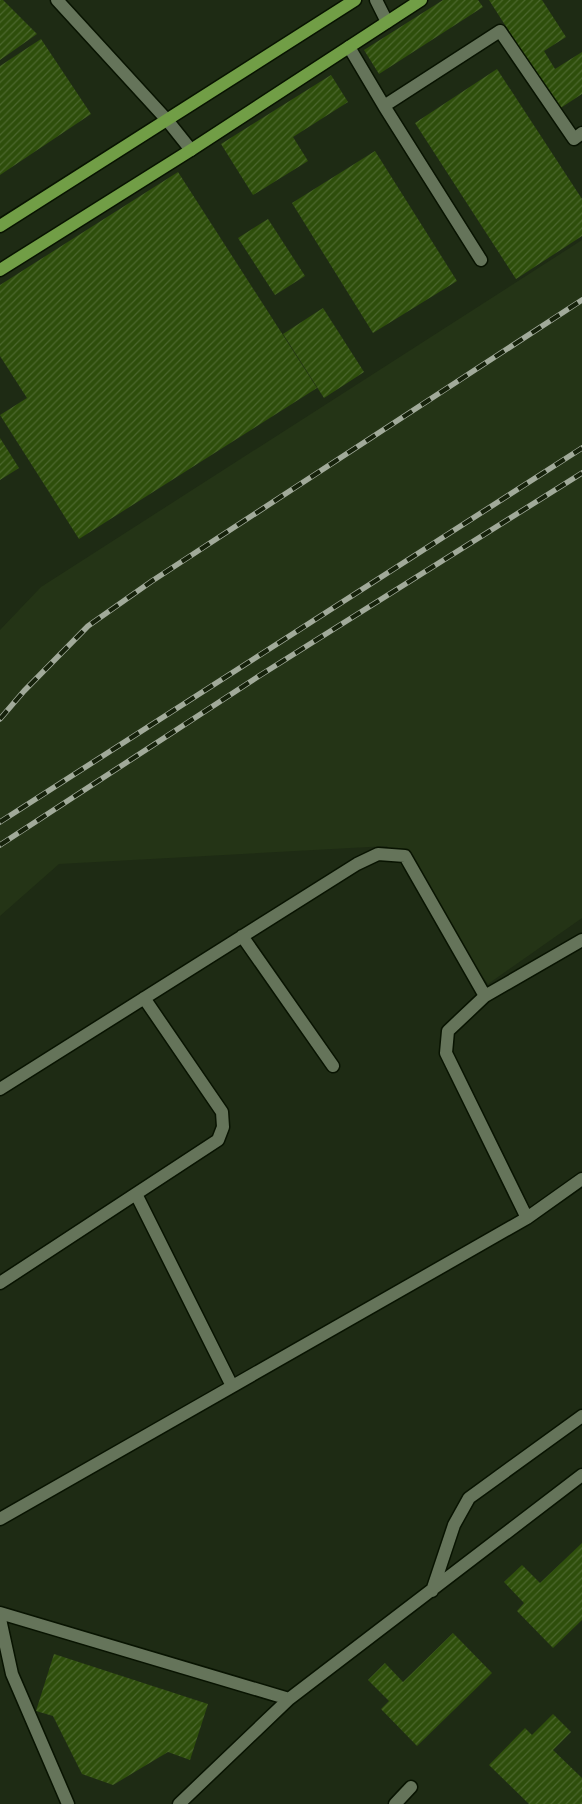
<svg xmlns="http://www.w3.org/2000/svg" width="582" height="1804" viewBox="0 0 582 1804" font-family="'PT Sans',sans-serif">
<defs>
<pattern id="building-hatch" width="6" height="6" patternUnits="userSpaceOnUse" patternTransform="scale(1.25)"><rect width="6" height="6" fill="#2e4e0b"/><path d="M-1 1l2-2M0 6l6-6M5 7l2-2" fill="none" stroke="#4c672e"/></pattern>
</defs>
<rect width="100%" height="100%" fill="#1e2b14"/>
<path fill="#243416" d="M582 240V918L488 984 387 846 59 864 0 916V630L41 587Z"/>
<path fill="url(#building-hatch)" d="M0 0H3L37 34 0 60Z
M443 0H478L483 7 379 74 364 50Z
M489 0H542L566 37 544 51 555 69 582 52V94L559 109Z
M41 39 91 114 0 175V66Z
M497 69 582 199V236L516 279 415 123Z
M331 75 348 102 293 137 308 161 253 195 221 144Z
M375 151 457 281 373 333 292 203Z
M178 172 317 388 79 539 0 415 27 398 0 356V285Z
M268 219 305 276 275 295 238 238Z
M323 308 364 372 324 398 283 334Z
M0 438 19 468 0 480Z
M582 1543V1620L553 1648 517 1611 524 1603 504 1582 522 1565 540 1583Z
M453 1633 492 1673 417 1746 381 1709 389 1701 368 1680 385 1663 403 1682Z
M54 1654 208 1704 190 1760 168 1752 113 1785 82 1774 53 1716 36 1711Z
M553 1714 571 1732 553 1750 582 1778V1804H529L489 1765 525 1728 532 1735Z"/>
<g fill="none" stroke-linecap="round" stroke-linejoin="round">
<g stroke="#081301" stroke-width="15">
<path id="minor" d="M57 0 167 120 191 150
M376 0 387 22
M349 47 384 106
M481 260 384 106 500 31 574 139 582 133
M242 936 333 1066
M0 1089 357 864 378 854 405 856 485 996
M136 1194 232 1386
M527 1218 446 1053 448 1031 485 996 582 940
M0 1283 218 1140 223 1127 222 1112 144 998
M0 1519 527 1218 582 1179
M432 1591 454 1525 469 1498 582 1416
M0 1613 289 1699
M0 1619 12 1674 68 1804
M179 1804 289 1699 582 1475
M395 1804 411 1787"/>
</g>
<g stroke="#081301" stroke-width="15">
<path id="major" d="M0 226 355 0
M0 270 191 150 421 0"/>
</g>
<use href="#minor" stroke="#65745a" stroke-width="12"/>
<use href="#major" stroke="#719e46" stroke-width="12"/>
<g stroke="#a1aa9a" stroke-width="5.5">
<path id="rail" d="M0 719 24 691 88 626 152 581 582 300
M0 822 582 448
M0 845 259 676 582 473"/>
</g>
<use href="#rail" stroke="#15210a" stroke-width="4" stroke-dasharray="11" stroke-linecap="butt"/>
</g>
</svg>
